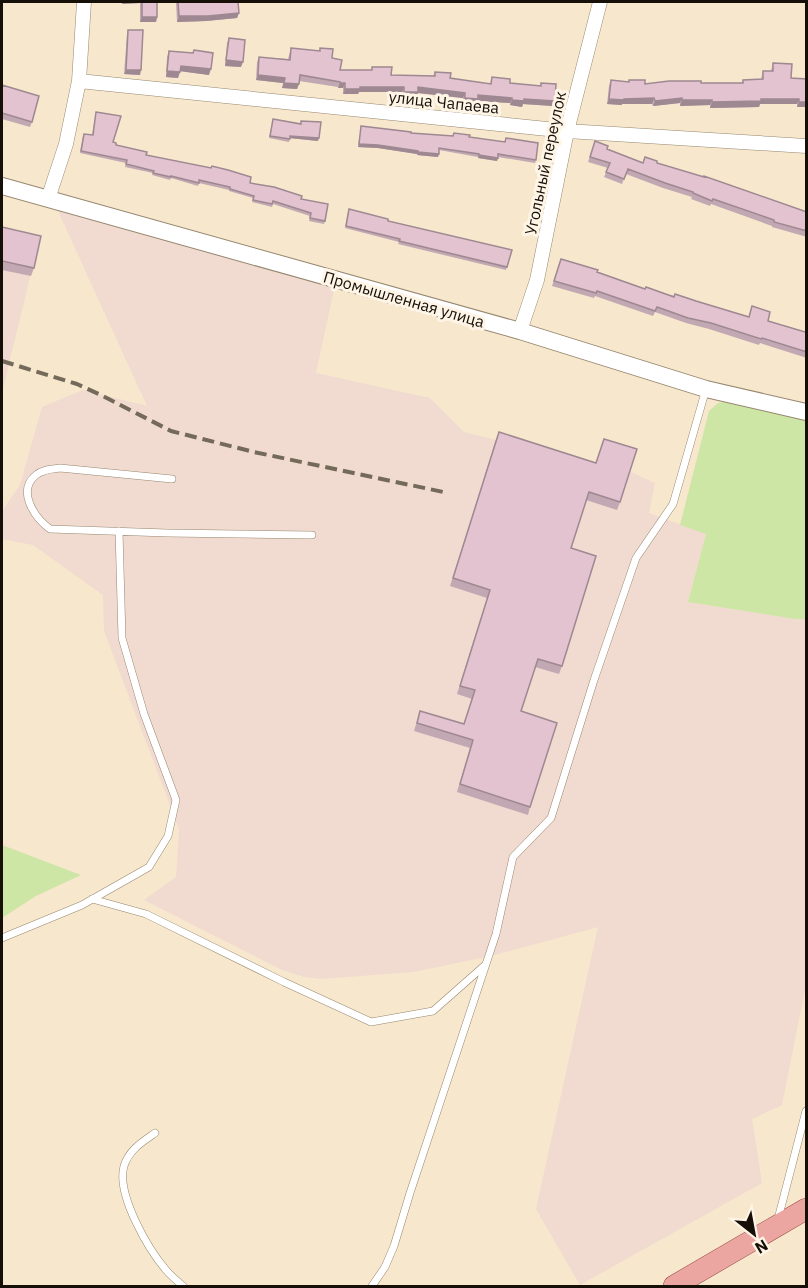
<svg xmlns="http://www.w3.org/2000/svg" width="808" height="1288" viewBox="0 0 808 1288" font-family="'IBM Plex Sans',sans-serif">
<rect width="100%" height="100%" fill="#f7e7cd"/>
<path fill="#f1dacf" d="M53 200 336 280 316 373 430 398 464 432 496 440 594 470 601 447 634 457 629 471 655 483 649 513 706 534 688 602 795 619H806V985L782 1105 752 1119 762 1183 580 1285 536 1209 598 927 491 956 413 972 322 979 304 977 282 970 144 900 176 877 179 829 104 631 103 595 33 545 2 539V511L20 485 42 407 83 390 147 406Z
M2 236 38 244 2 393Z"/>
<path fill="#cde6a5" d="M731 401 806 421V619H795L688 602 706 534 680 525 709 411 718 403Z
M2 845 81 875 36 896 2 918Z"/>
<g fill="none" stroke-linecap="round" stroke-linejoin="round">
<g stroke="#96876f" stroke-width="8">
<path id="service" d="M172 479 60 468C52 469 43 469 36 475 16 491 35 518 50 529L167 533 312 535
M92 899 146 914 284 982 371 1022 433 1011 484 966
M2 938 82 905 149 867 168 836 176 800 144 714 122 638 119 531
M155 1133C142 1142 129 1150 124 1166 116 1194 148 1249 166 1270 171 1276 177 1281 183 1286
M778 1219 806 1111
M372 1286 385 1267 394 1246 410 1193 496 934 513 857 551 818 594 680 636 558 673 504 706 389"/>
</g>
<g stroke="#96876f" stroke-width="15">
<path id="minor" d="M79 81 567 131 806 146
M48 199 66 144 79 81 84 2
M520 331 537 280 567 131 600 2"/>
</g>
<g stroke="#96876f" stroke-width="18">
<path id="tertiary" d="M2 186 520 331 706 389 806 412"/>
</g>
<g stroke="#984a43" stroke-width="22">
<path id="primary" d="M674 1286 806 1209"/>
</g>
<use href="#service" stroke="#fff" stroke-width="7"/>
<use href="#minor" stroke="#fff" stroke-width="14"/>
<use href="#tertiary" stroke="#fff" stroke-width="16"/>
<use href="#primary" stroke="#eba6a2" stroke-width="21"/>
<path stroke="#746a5a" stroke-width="4" stroke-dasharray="12 6" stroke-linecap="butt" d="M2 361 77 384 101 395 171 431 254 452 448 493"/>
</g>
<path fill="#c2a8b2" d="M122 2H157V17L156 22H140V3L122 4Z
M176 2H282L238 3 239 13 237 18 206 21 177 22Z
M128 30 140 75 124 74 127 34Z
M229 38 241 67 225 66 227 43Z
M291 48 319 51 320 48 332 58 340 70H371L372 67 391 75 433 76 435 72 450 78 490 84 492 77 510 83 540 86 541 83 555 101 553 106 523 104 522 107 510 105V103L477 101 476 104 463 103V98L418 93 416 98 402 97V92H359L358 94H343V88H338V87L299 81 297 89 282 88 283 83 256 80 257 62 259 57 288 59Z
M194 50 209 75 180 71 178 78 166 77 167 57 169 51 193 53Z
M773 63 791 78 807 107H797V104H760L759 107 710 108V105L680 106V103L653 106 652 104H622V105L607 104 609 86 611 80 628 82 629 80 645 84 742 83 743 80 761 79 763 71H771Z
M2 85 32 122 30 127 2 119Z
M96 112 113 142 116 145 146 155 250 183 301 199 325 221 324 224 309 221 310 216 273 204 272 207 252 202 253 198 229 191V190L199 183 198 186 171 178 170 180 152 175 153 173 125 167 126 163 80 153 83 136 92 135Z
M273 119 300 124 301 121 318 141 290 138 289 142 269 138Z
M361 126 411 133 453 136V135L505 142 506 138 536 160 535 163 498 157 497 161 478 158V157L439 150 438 157 417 155V154L378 148 358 147Z
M595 141 607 149 643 163H657L807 212V237L772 227V226L711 204 710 206 691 199 692 197 663 188 626 174 622 184 604 177 608 168 588 162Z
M348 212 388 221 507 267 506 270 398 244 399 242 345 228Z
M2 227 34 268 31 276 2 270Z
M561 259 645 289 696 301 749 317 768 321 805 332 807 331V358L760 343 759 345 709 329 686 323 655 312 653 316 595 296 594 298 552 286Z
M496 440 620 502 617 510 586 500 571 548 562 666 559 674 535 667 521 711 530 807 528 815 457 792 470 748 414 731 420 711 464 724 472 699 457 694 487 598 450 586Z"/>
<path fill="#9e8891" d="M123 2H140V3L122 4Z
M237 2H282L236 3Z
M239 13 237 18 206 21 177 22 179 16Z
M142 17H157L156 22H140Z
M226 60 243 62 241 67 225 66Z
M181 66 211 69 209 75 179 71Z
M126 70H141L140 75 124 74Z
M167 71 180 72 178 78 166 77Z
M258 75 285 78 283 83 256 80Z
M284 83 299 84 297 89 282 88Z
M340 83H345L343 88H338Z
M360 87H404L402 92H359L358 94H343L345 89Z
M418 87 465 93 463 98 418 93 416 98 402 97 404 92Z
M478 95 512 98 510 103 477 101 476 104 463 103 465 98Z
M654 98 652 104H622V105L607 104 609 99Z
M682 98 680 103 653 106 655 101Z
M524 99 555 101 553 106 523 104 522 107 510 105 512 100Z
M761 99H799L797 104H760L759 107 710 108 712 102Z
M682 100H712L710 105 680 106Z
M799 102H807V107H797Z
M290 136 319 138 318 141 289 138Z
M359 144 378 145 418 151 417 154 378 148 358 147Z
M418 152 439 154 438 157 417 155Z
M479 155 498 158 497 161 478 158Z"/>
<path fill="#e2c3cf" stroke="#9e8891" stroke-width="1.5" d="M142 2H157V17H142Z
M178 2H238L239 13 208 16H179Z
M128 30H143L141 70H126Z
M229 38 245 40 243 62 226 60Z
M291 48 320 51V48L333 49 332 58 342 60 340 70H372V67H392L391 75 435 76V72L451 73 450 78 491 84 492 77 510 79V83L541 86V83L556 84 555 101 524 99V101L512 100V98L478 95V99L465 98V93L418 87V92H404V87H360V89H345V83H340V82L300 75 299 84 284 83 285 78 258 75 259 57 290 60Z
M194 50 213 53 211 69 181 66 180 72 167 71 169 51 193 53Z
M773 63 792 64 791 78 807 79V102H799V99H761V101L712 102V100H682V98L655 101 654 98 624 99V100L609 99 611 80 629 82V80H645V84L669 81H701V83H743V80L763 79V71H773Z
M2 85 39 96 32 122 2 113Z
M96 112 121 116 113 142 116 143V145L147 152 146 155 211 168 212 166 228 170 251 177 250 183 274 187 302 196 301 199 328 204 325 221 310 218 311 213 273 201 272 204 253 200 254 196 230 189V187L199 180V183L171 176V177L153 173 154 171 126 164 127 160 81 151 84 134 93 135Z
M273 119 301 124V121L321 122 319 138 290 136V139L270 136Z
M361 126 411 132V133L453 136 454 133 470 135 469 137 505 142 506 138 538 143 536 160 498 154V158L479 155V154L439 148V154L418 152V151L378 145 359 144Z
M595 141 608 146 607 149 643 163 645 157 657 161V163L704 177V176L807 212V231L774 222V220L713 199 712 201 693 193V192L665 183 628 169 624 179 606 172 610 163 590 157Z
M349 209 388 219V221L512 250 507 267 399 241 400 239 346 226Z
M2 227 41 236 34 268 2 261Z
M561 259 598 270 597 272 645 289 646 287 674 297 675 294 696 301 749 317 752 306 770 312 768 321 805 332 807 331V352L762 338 761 339 711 323 688 318 657 307 655 311 597 291 596 293 554 281Z
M499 432 596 463 604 439 637 449 620 502 589 492 571 548 596 556 562 666 538 659 521 711 557 723 530 807 460 784 473 740 417 723 420 711 464 724 475 690 460 686 490 590 453 578Z"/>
<g text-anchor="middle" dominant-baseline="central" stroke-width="6" stroke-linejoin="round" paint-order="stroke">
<g font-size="16" fill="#150f07" stroke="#fff5e6">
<text transform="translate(444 102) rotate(6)">улица Чапаева</text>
<text transform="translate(545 163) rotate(-78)">Угольный переулок</text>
<text transform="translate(404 299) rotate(16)">Промышленная улица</text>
</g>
</g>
<rect width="808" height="1288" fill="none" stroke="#150f07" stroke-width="6"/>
<g transform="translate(754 1234) rotate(149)" stroke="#fff5e6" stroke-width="4.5" paint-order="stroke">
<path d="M0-4.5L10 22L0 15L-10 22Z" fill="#150f07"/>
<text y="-9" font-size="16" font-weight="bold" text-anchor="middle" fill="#150f07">N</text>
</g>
</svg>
